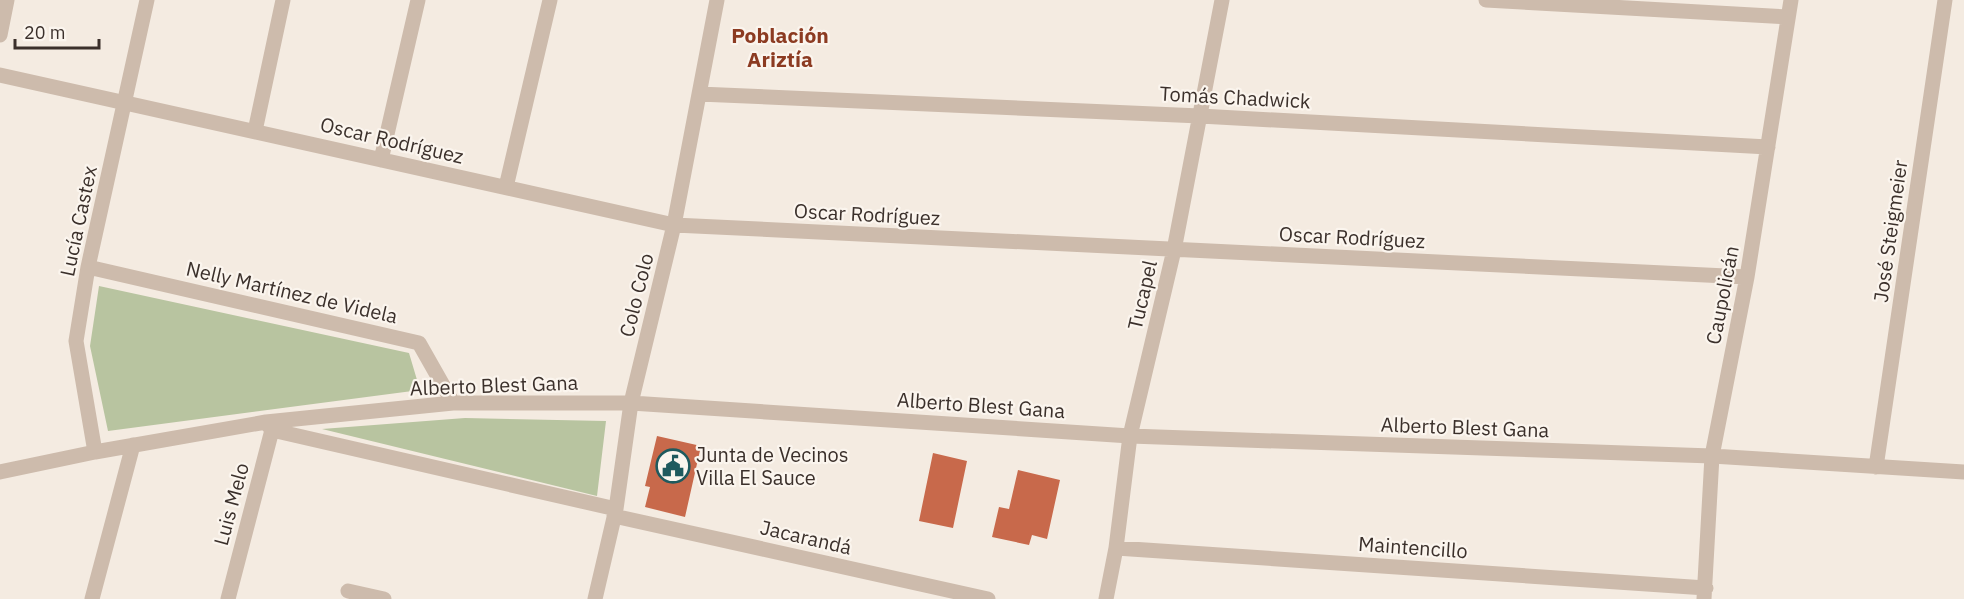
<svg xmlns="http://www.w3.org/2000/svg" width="1964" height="599" viewBox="0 0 1964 599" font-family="'IBM Plex Sans',sans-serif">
<rect width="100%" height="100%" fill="#f4ebe1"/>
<path fill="#b8c4a0" d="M99 286 409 353 420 390 108 431 90 346Z
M465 418 606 421 597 496 322 429Z"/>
<path fill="#c8694b" d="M657 436 701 446 685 517 645 507 650 487 645 486Z
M933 453 967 461 953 528 919 521Z
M1018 470 1060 480 1047 539 1032 535 1029 545 992 537 999 507 1009 509Z"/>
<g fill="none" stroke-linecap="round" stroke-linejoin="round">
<path stroke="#cdbbac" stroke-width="15" d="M1486 0 1788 17
M0 35 7 0
M0 75 674 225 1747 277
M699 94 1200 116 1768 147
M255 131 283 0
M381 160 418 0
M506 187 550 0
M88 267 419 343 453 403
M272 430 616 509
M95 452 76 341 88 267 147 0
M1876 467 1945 0
M0 472 95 452 266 422 453 403H631L1130 436 1712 456 1964 472
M614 516 988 599
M1116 548 1706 588
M348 591 384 599
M92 599 133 445
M228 599 272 430 267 424
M595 599 616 509 631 403 674 225 717 0
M1106 599 1116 548 1130 436 1174 250 1222 0
M1704 599 1712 456 1747 277 1791 0"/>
</g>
<defs>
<g id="civic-ring" transform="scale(1.725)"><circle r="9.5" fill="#fbf5ee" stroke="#1f5a5e" stroke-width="1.5"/><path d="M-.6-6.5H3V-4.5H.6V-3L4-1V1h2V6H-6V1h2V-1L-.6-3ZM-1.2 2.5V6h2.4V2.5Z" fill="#1f5a5e"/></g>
</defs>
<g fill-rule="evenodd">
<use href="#civic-ring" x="673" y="466"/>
</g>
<g text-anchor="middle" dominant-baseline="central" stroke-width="4.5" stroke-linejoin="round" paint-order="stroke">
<g font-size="20" fill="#3b302b" stroke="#fbf5ee">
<text transform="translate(1235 97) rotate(3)">Tomás Chadwick</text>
<text transform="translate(392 140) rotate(13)">Oscar Rodríguez</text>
<text transform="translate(867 214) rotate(3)">Oscar Rodríguez</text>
<text transform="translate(78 221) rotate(-78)">Lucía Castex</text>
<text transform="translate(1890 231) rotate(-82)">José Steigmeier</text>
<text transform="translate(1352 237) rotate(3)">Oscar Rodríguez</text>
<text transform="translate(292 292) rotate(13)">Nelly Martínez de Videla</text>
<text transform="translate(636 295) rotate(-76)">Colo Colo</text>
<text transform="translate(1142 295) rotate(-77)">Tucapel</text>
<text transform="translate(1722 295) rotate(-79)">Caupolicán</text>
<text transform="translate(494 385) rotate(-2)">Alberto Blest Gana</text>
<text transform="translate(981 405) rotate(4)">Alberto Blest Gana</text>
<text transform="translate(1465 427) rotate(2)">Alberto Blest Gana</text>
<text transform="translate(231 504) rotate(-75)">Luis Melo</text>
<text transform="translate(806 537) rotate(13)">Jacarandá</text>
<text transform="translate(1413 547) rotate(4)">Maintencillo</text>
</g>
<g font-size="20" fill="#3b302b" stroke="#fbf5ee" text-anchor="start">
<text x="696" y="454">Junta de Vecinos<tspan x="696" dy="23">Villa El Sauce</tspan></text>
</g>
<g font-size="21" font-weight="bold" fill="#8c3b22" stroke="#fbf5ee">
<text x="780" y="35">Población<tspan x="780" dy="24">Ariztía</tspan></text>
</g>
</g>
<path d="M15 39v9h84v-9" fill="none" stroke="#3b302b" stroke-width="3"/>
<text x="24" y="39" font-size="18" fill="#3b302b" stroke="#fbf5ee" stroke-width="4.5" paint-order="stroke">20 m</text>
</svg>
